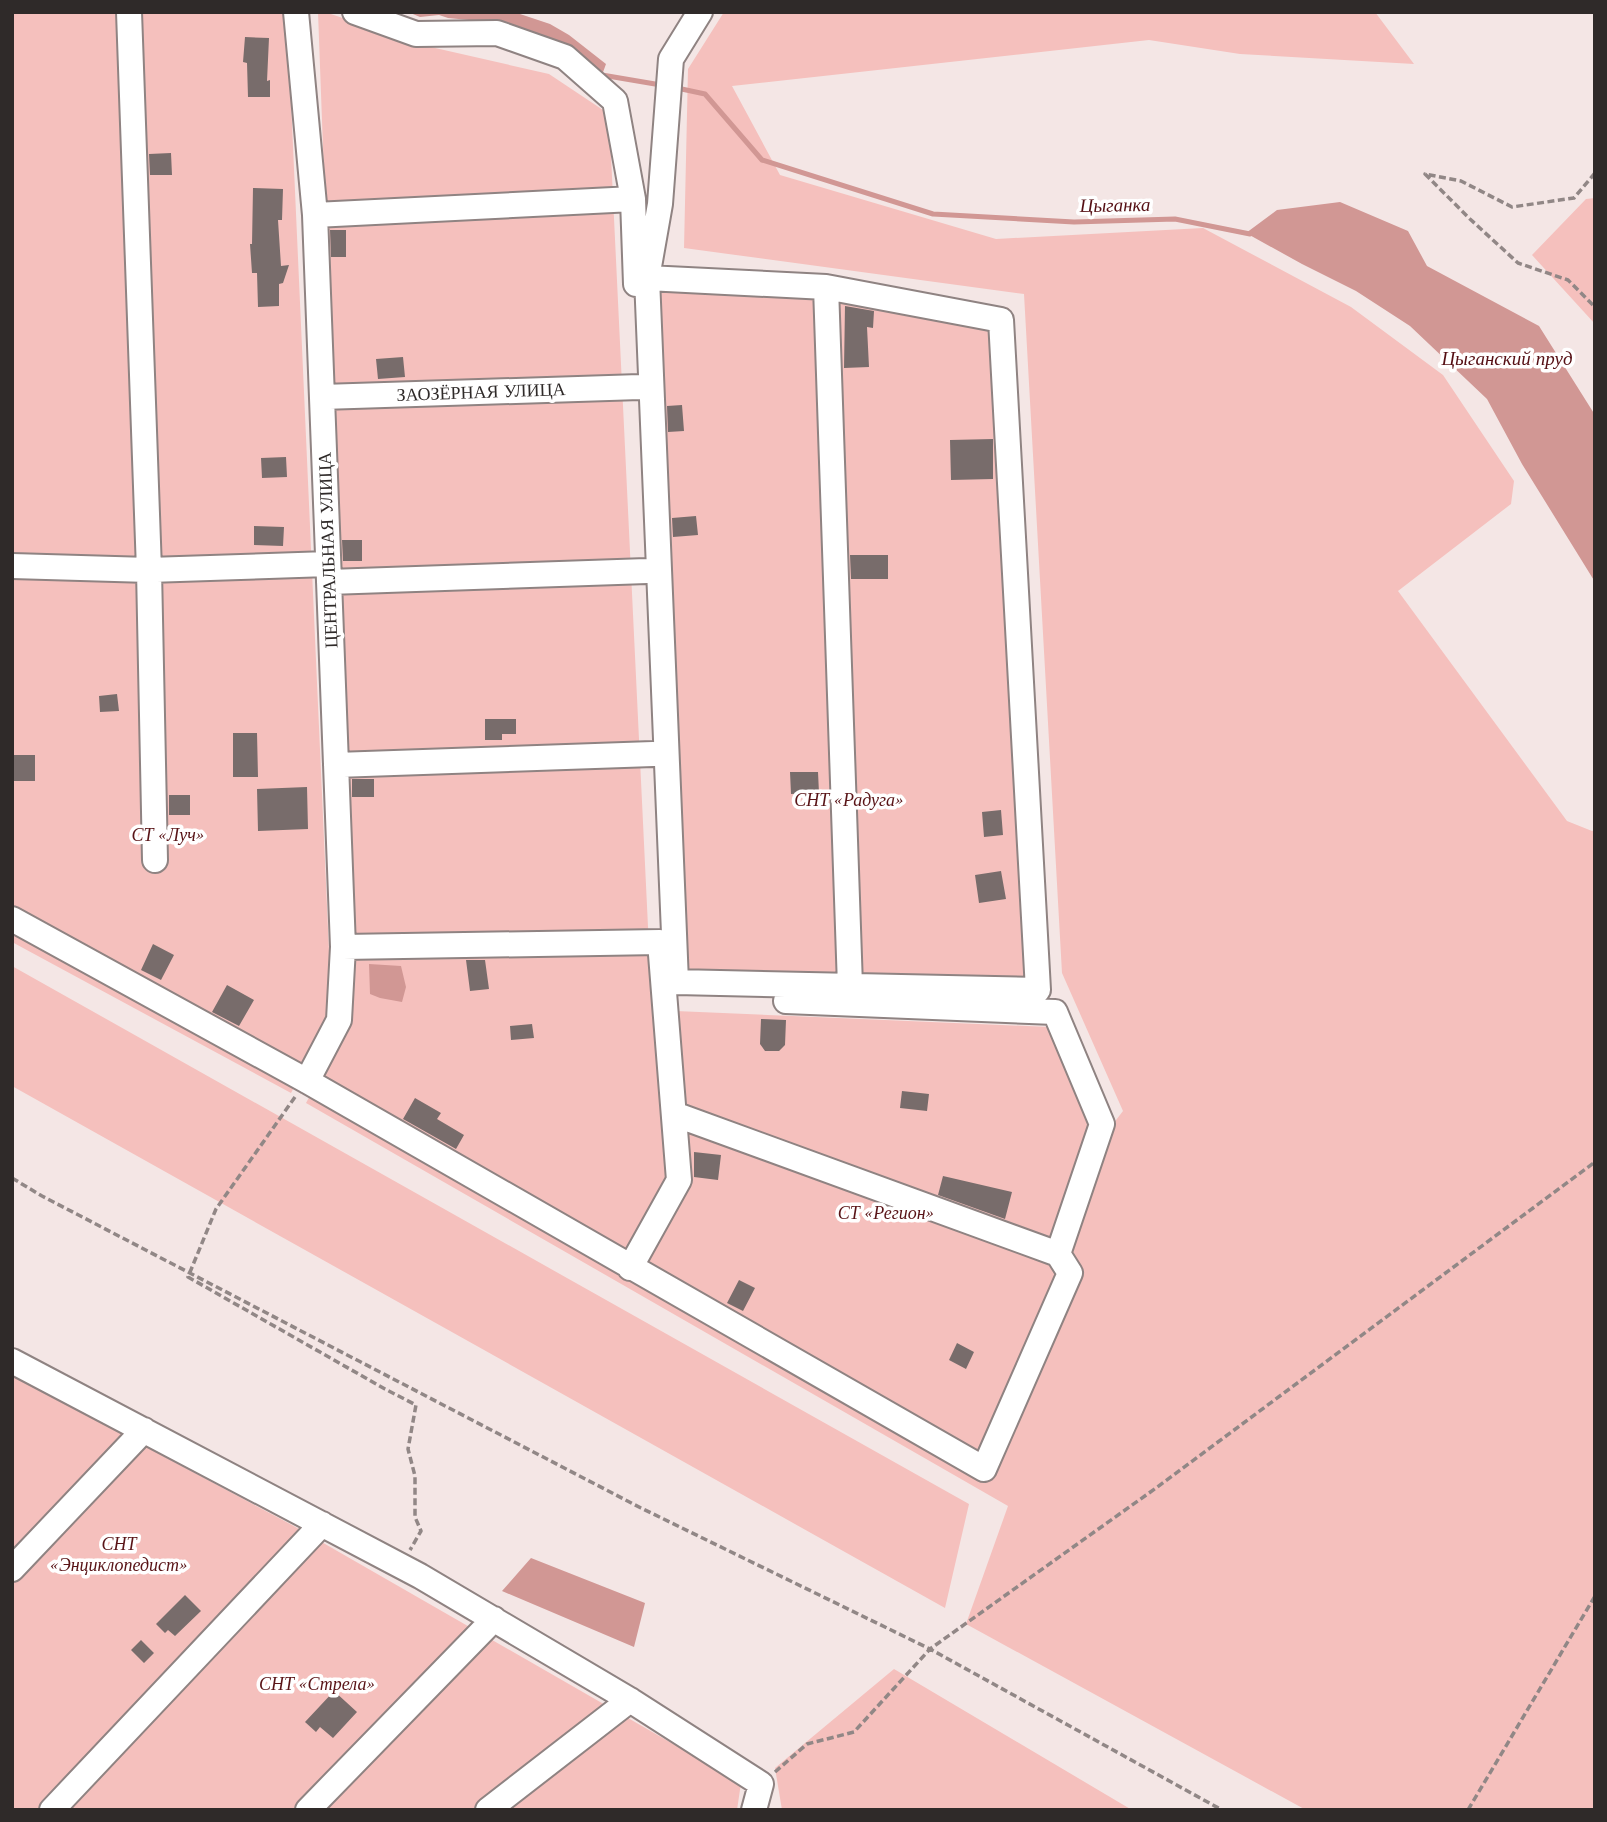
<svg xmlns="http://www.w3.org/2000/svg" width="1607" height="1822" viewBox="0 0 1607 1822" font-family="'Libre Baskerville',serif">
<rect width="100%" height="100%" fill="#f4e6e5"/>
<path fill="#f5c0bd" d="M12 12H287L332 1018 291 1093 12 942Z
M318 12H325L422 45 549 74 609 114 652 1010 1073 1028 1113 1124 1123 1111 1062 973 1024 294 684 248 688 69 724 12H1375L1414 64 1240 54 1149 40 732 86 780 175 996 239 1203 228 1351 307 1443 375 1514 481 1511 504 1398 591 1567 821 1592 831 1595 830V1810H1306L966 1624 1008 1506 306 1103 351 1020 352 936Z
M1595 198V324L1532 255 1586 199Z
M643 270 826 280 1009 308 1046 1001 669 991Z
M12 966 969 1504 945 1608 12 1086Z
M12 1375 292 1525 741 1783 737 1810H12Z
M894 1669 1132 1810H782L775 1768Z"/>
<path fill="#d19794" d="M408 12H514L550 24 569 35 606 64 602 75 490 22 448 18 439 15 420 17Z
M1340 202 1408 231 1427 266 1539 326 1595 415V582L1522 464 1487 399 1410 326 1356 291 1302 264 1246 233 1277 210Z
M369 964 401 966 406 987 402 1002 380 998 370 994Z
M531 1558 645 1603 634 1647 502 1591Z"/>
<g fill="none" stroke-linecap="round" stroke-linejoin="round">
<path stroke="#d19794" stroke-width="5" d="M599 72 602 75 661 85
M677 88 705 94 762 160 933 214 1074 222 1175 219 1250 234"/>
</g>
<path fill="#786c6b" d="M245 37 269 38 267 81 270 80V97H248L247 63 243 62Z
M171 153 172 175H150L149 154Z
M253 188 283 189 282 220H278L281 266 289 265 283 283 279 284V306L258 307 257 273H252L250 244H252Z
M330 230H346V257H331Z
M845 306 874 311 873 328 867 327 869 367 844 368Z
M403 357 405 377 378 379 376 359Z
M682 405 684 431 668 432 667 406Z
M993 439V479L951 480 950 440Z
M286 457 287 477 262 478 261 458Z
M696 516 698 535 673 537 672 518Z
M254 526 284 527 283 546 254 545Z
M342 540H362V561H343Z
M850 555H888V579H851Z
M117 694 119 711 100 712 99 696Z
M485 719H516V734H502V740H485Z
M233 733H257L258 777H233Z
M12 755H35V781H12Z
M790 772H818L819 793 791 794Z
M352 779H374V797H352Z
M307 787 308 829 258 831 257 789Z
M169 795H190V815H169Z
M1001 810 1003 835 984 837 982 812Z
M1001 871 1006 899 979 903 975 875Z
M153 944 174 955 161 980 141 970Z
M466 960H485L489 989 470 991Z
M227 985 254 1000 239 1026 212 1012Z
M761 1019 786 1020 785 1045 779 1051H765L760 1044Z
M532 1024 534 1038 511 1040 510 1026Z
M902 1091 929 1094 927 1111 900 1108Z
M415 1098 441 1113 437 1119 464 1135 456 1149 403 1119Z
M694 1152 721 1155 718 1180 694 1177Z
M943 1176 1012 1192 1005 1219 938 1195Z
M739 1280 755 1288 743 1311 727 1303Z
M957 1343 974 1352 966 1369 949 1360Z
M185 1595 201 1611 175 1636 168 1630 165 1633 156 1624Z
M141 1640 154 1653 144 1663 131 1650Z
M334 1691 357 1712 333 1738 320 1727 316 1732 305 1722Z"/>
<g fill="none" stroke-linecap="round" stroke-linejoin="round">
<g stroke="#8f8382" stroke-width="28">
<path id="minor" d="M129 12 149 570 155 860
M296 12 315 215 343 947 339 1020 307 1081
M355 12 416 34 497 33 565 57 615 101 633 199 636 284
M315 215 633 199
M647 278 826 287 1001 320 1038 990 676 982 647 278 660 204 671 59 700 12
M826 287 850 986
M322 397 640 387
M12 566 149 570 328 564
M329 582 647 571
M336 765 653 754
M12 919 307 1081 984 1469 1070 1273 1058 1254 674 1114
M343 947 660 942 679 1180 630 1268
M786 1001 1055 1012 1102 1124 1058 1254
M12 1361 420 1576 630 1700 761 1784 754 1810
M12 1569 144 1430
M52 1810 322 1524
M308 1810 494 1619
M488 1810 630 1700"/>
</g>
<path stroke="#918786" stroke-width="3.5" stroke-dasharray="7 3.5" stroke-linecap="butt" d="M1595 173 1574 198 1512 207 1461 181 1425 174 1470 219 1518 263 1568 280 1595 307
M295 1097 216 1209 188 1277 385 1389 416 1405 408 1449 415 1476V1517L421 1531 410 1550
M12 1178 42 1196 641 1508 930 1649 1222 1810
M775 1772 807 1744 854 1732 930 1649 1156 1488 1595 1162
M1468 1810 1595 1596"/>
<use href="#minor" stroke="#fff" stroke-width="24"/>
</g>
<g text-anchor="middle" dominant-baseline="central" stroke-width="7" stroke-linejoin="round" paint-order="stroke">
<g font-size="18" fill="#2f2a29" stroke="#fff">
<text transform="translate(481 392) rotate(-2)">ЗАОЗЁРНАЯ УЛИЦА</text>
<text transform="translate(328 550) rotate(-92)">ЦЕНТРАЛЬНАЯ УЛИЦА</text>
</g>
<g font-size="18" font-style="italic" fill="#591417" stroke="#fff">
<text x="849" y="800">СНТ «Радуга»</text>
<text x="168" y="835">СТ «Луч»</text>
<text x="886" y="1213">СТ «Регион»</text>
<text x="119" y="1544">СНТ<tspan x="119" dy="21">«Энциклопедист»</tspan></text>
<text x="317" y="1684">СНТ «Стрела»</text>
</g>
<g font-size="19" font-style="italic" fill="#550f14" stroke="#fff">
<text transform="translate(1115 205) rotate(-1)">Цыганка</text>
<text x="1507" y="358">Цыганский пруд</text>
</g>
</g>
<rect width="1607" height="1822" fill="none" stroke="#2f2a29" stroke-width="28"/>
</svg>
